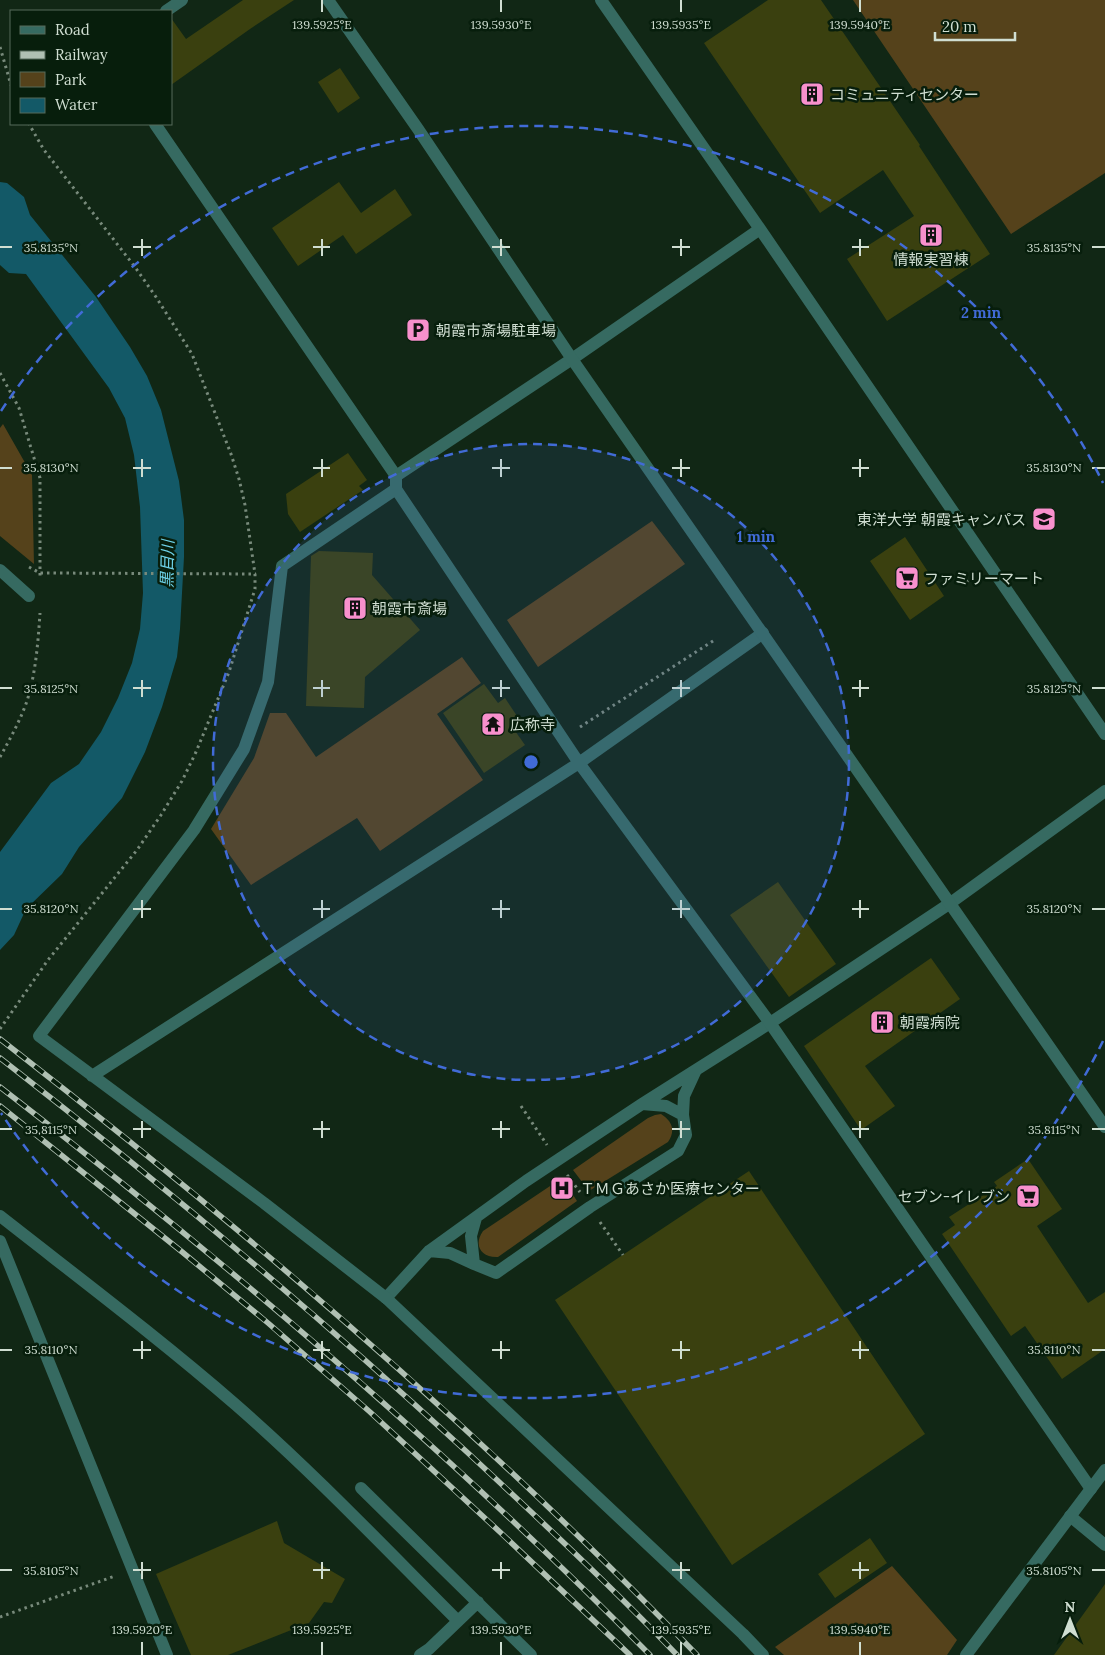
<svg xmlns="http://www.w3.org/2000/svg" width="1105" height="1655" viewBox="0 0 1105 1655" font-family="Lora,'Noto Sans JP',serif">
<rect width="100%" height="100%" fill="#112715"/>
<path fill="#55421b" d="M853 0H1105V173L1011 234Z
M3 424 32 475 34 564 0 536V428Z
M652 521 685 564 538 667 507 620Z
M462 657 481 683 437 714 483 780 380 851 357 818 251 885 211 829 254 758 270 713H286L316 757Z
M661 1114C672 1121 676 1130 668 1142L589 1191 573 1170 648 1118 655 1115Z
M562 1178 577 1201 498 1257C481 1258 473 1245 483 1231Z
M892 1566 957 1640 947 1655H784L775 1647Z"/>
<path fill="#135967" d="M0 182 7 183 24 197 30 215 96 297 130 347 147 376 161 410 179 481 184 520V557L180 629 177 657 162 707 145 752 122 798 79 847 62 874 26 909 14 935 0 950V852L51 783 79 764 101 732 118 698 132 663 140 629 143 593 140 507 134 455 125 418 109 388 26 274 9 273 0 265Z"/>
<path fill="#3a400f" d="M243 0H294L250 29 171 85V18L186 39Z
M768 0H821L920 145 919 146 990 254 887 321 847 259 914 216 883 170 820 213 704 43Z
M340 68 360 98 338 113 318 82Z
M339 182 361 213 395 189 412 215 356 254 343 235 298 266 272 228Z
M348 453 367 480 359 486 363 490 300 532 288 514 286 494Z
M905 537 944 596 910 620 870 561Z
M319 551 373 553 372 575 420 630 365 677 364 708 306 706 311 556Z
M484 684 498 703 505 698 521 722 513 728 525 745 484 773 443 713Z
M778 882 836 964 789 997 730 915Z
M931 958 960 999 865 1066 895 1106 861 1130 804 1046Z
M1028 1159 1062 1209 1037 1226 1088 1303 1105 1292V1349L1062 1379 1025 1326 1011 1336 942 1234 955 1225 949 1217 997 1186 994 1182Z
M749 1171 925 1434 732 1565 555 1300Z
M277 1521 284 1543 345 1579 332 1603 324 1602 309 1623 228 1655H191L156 1574Z
M870 1538 887 1563 835 1598 818 1574Z
M1105 1584V1655H1054Z"/>
<g fill="none" stroke-linecap="round" stroke-linejoin="round">
<path stroke="#788a7b" stroke-width="3" stroke-dasharray="2.5 4" stroke-linecap="butt" d="M0 47 11 85
M0 373 19 408 40 478V579
M29 567 40 573H49L256 574
M966 582 973 577
M580 727 716 639
M0 757C10 739 20 721 27 701 36 672 38 642 40 613
M0 1029 48 960 137 850 161 815 182 781 196 752 229 672 255 589V574L245 505 239 479 231 454 192 354 156 297 135 267 44 150 29 124
M521 1106 547 1145
M567 1175 580 1192
M600 1222 623 1255
M0 1617 115 1576"/>
<path stroke="#366a61" stroke-width="12" d="M166 11 182 0
M155 124 396 476
M0 570 29 596
M683 1115 684 1096 696 1070
M476 1218 471 1236 474 1264 496 1273 590 1207 678 1151 686 1135 683 1115 666 1106 642 1104
M429 1251 450 1253 474 1264
M386 1298 429 1251 526 1181 642 1104 770 1023
M1070 1516 1105 1545"/>
<path stroke="#366a61" stroke-width="12" d="M601 0 760 229 1105 734
M760 229 572 359 396 476V489L579 763 770 1023 1091 1489
M396 489 282 566 268 682 244 749 194 830 39 1036 264 1203 386 1298 743 1634 763 1655
M770 1023 949 904 1105 791
M92 1076 579 763 763 633
M0 1216C79 1278 160 1339 236 1405 314 1473 385 1548 458 1621
M0 1241 167 1655
M361 1488 531 1655
M420 1655 429 1649 478 1602"/>
<path stroke="#366a61" stroke-width="12" d="M328 0 418 129 572 359 1105 1127
M966 1655 1105 1470"/>
<g stroke="#b0c0b3" stroke-width="5.5">
<path id="rail" d="M0 1039C245 1229 482 1432 697 1655
M0 1058C161 1183 318 1315 468 1453 539 1519 610 1585 677 1655
M0 1087C228 1263 448 1450 650 1655
M0 1106 181 1251 268 1323 370 1412 501 1533 630 1655"/>
</g>
<use href="#rail" stroke="#071e0c" stroke-width="4" stroke-dasharray="11" stroke-linecap="butt"/>
</g>
<path fill="none" stroke="#d0ded2" stroke-width="2" d="M322 0V12M501 0V12M681 0V12M860 0V12M142 239V256M322 239V256M501 239V256M681 239V256M860 239V256M0 247H12M133 247H151M313 247H330M492 247H510M672 247H690M852 247H869M1092 247H1105M142 459V477M322 459V477M501 459V477M681 459V477M860 459V477M0 468H12M133 468H151M313 468H330M492 468H510M672 468H690M852 468H869M1092 468H1105M142 680V697M322 680V697M501 680V697M681 680V697M860 680V697M0 688H12M133 688H151M313 688H330M492 688H510M672 688H690M852 688H869M1092 688H1105M142 900V918M322 900V918M501 900V918M681 900V918M860 900V918M0 909H12M133 909H151M313 909H330M492 909H510M672 909H690M852 909H869M1092 909H1105M142 1121V1138M322 1121V1138M501 1121V1138M681 1121V1138M860 1121V1138M0 1129H12M133 1129H151M313 1129H330M492 1129H510M672 1129H690M852 1129H869M1092 1129H1105M142 1341V1359M322 1341V1359M501 1341V1359M681 1341V1359M860 1341V1359M0 1350H12M133 1350H151M313 1350H330M492 1350H510M672 1350H690M852 1350H869M1092 1350H1105M142 1562V1579M322 1562V1579M501 1562V1579M681 1562V1579M860 1562V1579M0 1570H12M133 1570H151M313 1570H330M492 1570H510M672 1570H690M852 1570H869M1092 1570H1105M142 1642V1655M322 1642V1655M501 1642V1655M681 1642V1655M860 1642V1655"/>
<circle cx="531" cy="762" r="318" fill="#416bd7" fill-opacity=".12"/>
<g fill="none" stroke="#416bd7" stroke-width="2.5" stroke-dasharray="9 6">
<circle cx="531" cy="762" r="318"/>
<path d="M1103 1041A636 636 0 0 1 1 1113M1 411A636 636 0 0 1 1103 483"/>
</g>
<defs>
<g id="building-square" transform="scale(1.25)"><rect x="-9" y="-9" width="18" height="18" rx="4" fill="#f890cd" stroke="#071e0c"/><path d="M-4-6H4V6H1V3H-1V6H-4ZM-2.5-4.3h1.7v1.8h-1.7ZM.8-4.3h1.7v1.8H.8ZM-2.5-1h1.7V.8h-1.7ZM.8-1h1.7V.8H.8Z" fill="#111"/></g>
<g id="parking-square" transform="scale(1.25)"><rect x="-9" y="-9" width="18" height="18" rx="4" fill="#f890cd" stroke="#071e0c"/><path d="M-3.5-5.5H1a3.5 3.5 0 0 1 0 7H-1V5.5H-3.5ZM-1-3.4V-.6H.8a1.4 1.4 0 0 0 0-2.8Z" fill="#111"/></g>
<g id="university-square" transform="scale(1.25)"><rect x="-9" y="-9" width="18" height="18" rx="4" fill="#f890cd" stroke="#071e0c"/><path d="M0-5L7-2L0 1L-7-2ZM-4 1L0 2.5L4 1V4Q0 6-4 4Z" fill="#111"/></g>
<g id="supermarket-square" transform="scale(1.25)"><rect x="-9" y="-9" width="18" height="18" rx="4" fill="#f890cd" stroke="#071e0c"/><path d="M-6-5.5h2.5l.6 2H6L4.5 2H-2.5L-4.4-4H-6ZM-1.5 3.2a1.3 1.3 0 1 0 .1 0ZM3 3.2a1.3 1.3 0 1 0 .1 0Z" fill="#111"/></g>
<g id="temple-square" transform="scale(1.25)"><rect x="-9" y="-9" width="18" height="18" rx="4" fill="#f890cd" stroke="#071e0c"/><path d="M0-6L5-2H3V0L6.5 2.5H4V6H1.5V3h-3V6H-4V2.5H-6.5L-3 0V-2H-5Z" fill="#111"/></g>
<g id="hospital-square" transform="scale(1.25)"><rect x="-9" y="-9" width="18" height="18" rx="4" fill="#f890cd" stroke="#071e0c"/><path d="M-5-5h3v3.5h4V-5h3V5h-3V1.5h-4V5h-3Z" fill="#111"/></g>
</defs>
<g fill-rule="evenodd">
<use href="#building-square" x="812" y="94"/>
<use href="#building-square" x="931" y="235"/>
<use href="#parking-square" x="418" y="330"/>
<use href="#university-square" x="1044" y="519"/>
<use href="#supermarket-square" x="907" y="578"/>
<use href="#building-square" x="355" y="608"/>
<use href="#temple-square" x="493" y="724"/>
<use href="#building-square" x="882" y="1022"/>
<use href="#hospital-square" x="562" y="1188"/>
<use href="#supermarket-square" x="1028" y="1196"/>
</g>
<g text-anchor="middle" dominant-baseline="central" stroke-width="5" stroke-linejoin="round" paint-order="stroke">
<g font-size="15" fill="#d0ded2" stroke="#071e0c" text-anchor="start">
<text x="830" y="94">コミュニティセンター</text>
<text x="931" y="259" text-anchor="middle">情報実習棟</text>
<text x="436" y="330">朝霞市斎場駐車場</text>
<text x="1026" y="519" text-anchor="end">東洋大学 朝霞キャンパス</text>
<text x="924" y="578">ファミリーマート</text>
<text x="372" y="608">朝霞市斎場</text>
<text x="510" y="724">広称寺</text>
<text x="900" y="1022">朝霞病院</text>
<text x="580" y="1188">ＴＭＧあさか医療センター</text>
<text x="1010" y="1196" text-anchor="end">セブン-イレブン</text>
</g>
<g font-size="16" font-style="italic" fill="#6ed2e9" stroke="#071e0c">
<text transform="translate(167 564) rotate(-89)">黒目川</text>
</g>
</g>
<g font-size="12" text-anchor="middle" fill="#d0ded2" stroke="#071e0c" stroke-width="5" stroke-linejoin="round" paint-order="stroke">
<text x="322" y="29">139.5925°E</text>
<text x="501" y="29">139.5930°E</text>
<text x="681" y="29">139.5935°E</text>
<text x="860" y="29">139.5940°E</text>
<text x="51" y="252">35.8135°N</text>
<text x="1054" y="252">35.8135°N</text>
<text x="51" y="472">35.8130°N</text>
<text x="1054" y="472">35.8130°N</text>
<text x="51" y="693">35.8125°N</text>
<text x="1054" y="693">35.8125°N</text>
<text x="51" y="913">35.8120°N</text>
<text x="1054" y="913">35.8120°N</text>
<text x="51" y="1134">35.8115°N</text>
<text x="1054" y="1134">35.8115°N</text>
<text x="51" y="1354">35.8110°N</text>
<text x="1054" y="1354">35.8110°N</text>
<text x="51" y="1575">35.8105°N</text>
<text x="1054" y="1575">35.8105°N</text>
<text x="142" y="1634">139.5920°E</text>
<text x="322" y="1634">139.5925°E</text>
<text x="501" y="1634">139.5930°E</text>
<text x="681" y="1634">139.5935°E</text>
<text x="860" y="1634">139.5940°E</text>
</g>
<circle cx="531" cy="762" r="8" fill="#416bd7" stroke="#071e0c" stroke-width="2.5"/>
<g font-size="15" text-anchor="middle" font-weight="bold" fill="#416bd7" stroke="#071e0c" stroke-width="5" stroke-linejoin="round" paint-order="stroke">
<text x="981" y="318">2 min</text>
<text x="756" y="542">1 min</text>
</g>
<rect x="10" y="10" width="162" height="115" fill="#071e0c" stroke="#576b5b"/>
<rect x="20" y="26" width="25" height="8" fill="#366a61" stroke="#576b5b"/>
<text x="55" y="35" font-size="15" fill="#d0ded2">Road</text>
<rect x="20" y="51" width="25" height="8" fill="#b0c0b3" stroke="#576b5b"/>
<text x="55" y="60" font-size="15" fill="#d0ded2">Railway</text>
<rect x="20" y="72" width="25" height="15" fill="#55421b" stroke="#576b5b"/>
<text x="55" y="85" font-size="15" fill="#d0ded2">Park</text>
<rect x="20" y="98" width="25" height="15" fill="#135967" stroke="#576b5b"/>
<text x="55" y="110" font-size="15" fill="#d0ded2">Water</text>
<g transform="translate(1070 1620)" stroke="#071e0c" stroke-width="4" paint-order="stroke">
<path d="M0-4L9 19L0 12L-9 19Z" fill="#d0ded2"/>
<text y="-8" font-size="14" font-weight="bold" text-anchor="middle" fill="#d0ded2">N</text>
</g>
<path d="M935 32v8h80v-8" fill="none" stroke="#d0ded2" stroke-width="2.5"/>
<text x="942" y="32" font-size="15" fill="#d0ded2" stroke="#071e0c" stroke-width="4" paint-order="stroke">20 m</text>
</svg>
